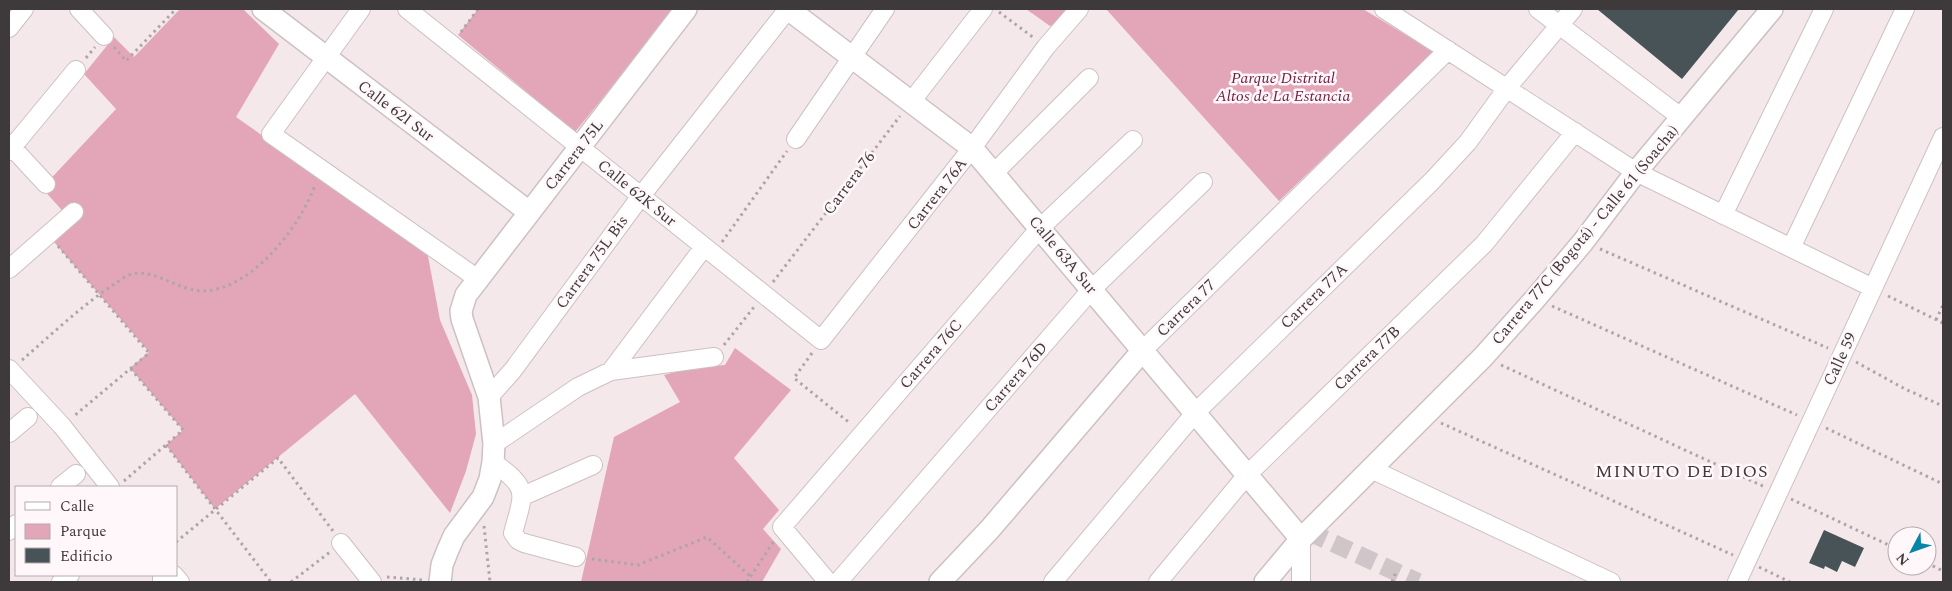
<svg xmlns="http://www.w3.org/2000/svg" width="1952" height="591" viewBox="0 0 1952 591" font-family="Spectral,serif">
<rect width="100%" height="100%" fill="#f5e8eb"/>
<path fill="#e2a6b8" d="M180 9H243L279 44 236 117 427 251 440 320 472 395 476 434 466 471 450 513 355 394 215 509 166 445 183 430 130 368 149 352 48 235 68 217 42 188 116 109 84 74 114 37 134 57Z
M478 9H675L575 132 458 35Z
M1026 9H1090L1050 26Z
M1106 9H1363L1434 52 1279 201Z
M735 348 791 390 734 458 779 510 763 529 781 549 762 582H581L614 437 680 402 664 375 691 368 725 365Z"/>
<path fill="#485357" d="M1597 9H1739L1682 79Z
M1824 530 1864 548 1855 567 1842 561 1837 572 1825 566 1824 569 1809 563Z"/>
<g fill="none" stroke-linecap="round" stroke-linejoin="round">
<path stroke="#d0c5c8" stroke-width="18" stroke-dasharray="18 9" stroke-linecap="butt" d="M1309 532 1418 582"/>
<g stroke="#cdc0c3" stroke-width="20">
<path id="minor" d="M79 9 104 36
M361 9 271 134 478 279
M407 9 821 340 972 148 1046 47 1079 9
M1384 9 1636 172 1873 288
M1538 9 1682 118
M9 28 24 9
M911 102 983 9
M796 139 885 9
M9 144 46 184
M9 151 76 70
M994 173 1089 78
M1723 215 1824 9
M1791 248 1905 9
M9 269 74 212
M1143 350 1448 50
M9 369 62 426 110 487
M611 371 704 247
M489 397 513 370 641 196 788 9
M9 433 28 417
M494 444 578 387 611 371 714 357
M493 462C530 489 524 492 513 533L518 540 524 543 576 557
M1371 469 1611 582
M60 487 76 474
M523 496 593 465
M9 531 16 524
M1301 539V582
M341 543 372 582
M162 575V582
M174 575 180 582
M61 582 70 575
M828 582 782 527 1040 228 1133 140
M838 582 1091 290 1203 182
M1053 582 1195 413 1432 181 1468 142 1507 88 1573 9
M1158 582 1247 475 1484 244 1575 132
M1737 582 1943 137"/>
</g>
<g stroke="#cdc0c3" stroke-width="24">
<path id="tertiary" d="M263 9 529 212
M788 9 972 148 1301 539
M440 582 442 565 447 552 454 536 483 497 490 479 493 462 494 444 489 397 462 319 461 311 466 295 686 9
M940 582 990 529 1143 350
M1265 582 1301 539 1483 357 1535 299 1583 242 1636 172 1772 9"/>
</g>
<path stroke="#aea5a7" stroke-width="3" stroke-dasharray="2.5 4" stroke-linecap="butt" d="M999 12 1034 38
M461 32 478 9
M114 47 126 61 176 9
M86 58 95 47
M722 242 787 151
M58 246 149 353 74 416
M1600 249 1828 348
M773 282 900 116
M1888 296 1943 323
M1552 306 1797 415
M1936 320 1943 305
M724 345 754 307
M812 353 794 378 851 424
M22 360C51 335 80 307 113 285 118 282 123 277 129 275 150 267 174 287 194 290 245 299 300 228 315 185
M1856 362 1905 389 1943 406
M1501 365 1765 487
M1441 423 1733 555
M1826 428 1943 484
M166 445 271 582
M124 481 183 430 130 368
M1791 499 1897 549
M484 526 490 582
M176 542 278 458 333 531
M592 559 638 565 707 537 751 577
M1927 563 1943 571
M1759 567 1790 582
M387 577 423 580
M291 582 330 552
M747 582 774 541
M1392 582 1396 572"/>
<use href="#minor" stroke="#fff" stroke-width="18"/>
<use href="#tertiary" stroke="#fff" stroke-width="21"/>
</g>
<g text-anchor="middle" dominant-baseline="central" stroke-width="5" stroke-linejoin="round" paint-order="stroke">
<g font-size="16" font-style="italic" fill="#701d40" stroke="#fff7f9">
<text x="1283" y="78">Parque Distrital<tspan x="1283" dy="18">Altos de La Estancia</tspan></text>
</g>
<g font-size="16" fill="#3e393a" stroke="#fff7f9">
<text transform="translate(396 111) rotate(37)">Calle 62I Sur</text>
<text transform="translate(574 155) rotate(-52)">Carrera 75L</text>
<text transform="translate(849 183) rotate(-53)">Carrera 76</text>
<text transform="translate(637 193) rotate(39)">Calle 62K Sur</text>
<text transform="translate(937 194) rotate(-52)">Carrera 76A</text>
<text transform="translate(1585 235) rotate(-50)">Carrera 77C (Bogotá) - Calle 61 (Soacha)</text>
<text transform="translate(1063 255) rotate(50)">Calle 63A Sur</text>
<text transform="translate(592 262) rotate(-54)">Carrera 75L Bis</text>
<text transform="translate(1314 296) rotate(-44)">Carrera 77A</text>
<text transform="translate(1186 308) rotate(-44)">Carrera 77</text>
<text transform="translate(931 354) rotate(-49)">Carrera 76C</text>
<text transform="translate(1367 358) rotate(-44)">Carrera 77B</text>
<text transform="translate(1840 359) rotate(-65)">Calle 59</text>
<text transform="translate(1016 377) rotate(-49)">Carrera 76D</text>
</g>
<g font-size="18" letter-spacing="1" fill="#3e393a" stroke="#fff7f9">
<text x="1682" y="471">MINUTO DE DIOS</text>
</g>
</g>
<rect width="1952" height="591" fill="none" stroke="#3e393a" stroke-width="20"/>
<rect x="15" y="486" width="162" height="90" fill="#fff7f9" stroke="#b2abad"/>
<rect x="25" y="502" width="25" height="8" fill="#ffffff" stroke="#b2abad"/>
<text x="60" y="511" font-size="15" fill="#3e393a">Calle</text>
<rect x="25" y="524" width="25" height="15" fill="#e2a6b8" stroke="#b2abad"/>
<text x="60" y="536" font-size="15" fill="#3e393a">Parque</text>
<rect x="25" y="548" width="25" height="15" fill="#485357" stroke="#b2abad"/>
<text x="60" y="561" font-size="15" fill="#3e393a">Edificio</text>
<g transform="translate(1912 551) rotate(229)"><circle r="24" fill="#fff7f9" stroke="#b2abad"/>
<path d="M0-4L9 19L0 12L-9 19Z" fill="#0586a9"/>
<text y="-8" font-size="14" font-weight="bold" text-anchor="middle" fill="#3e393a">N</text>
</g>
</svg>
